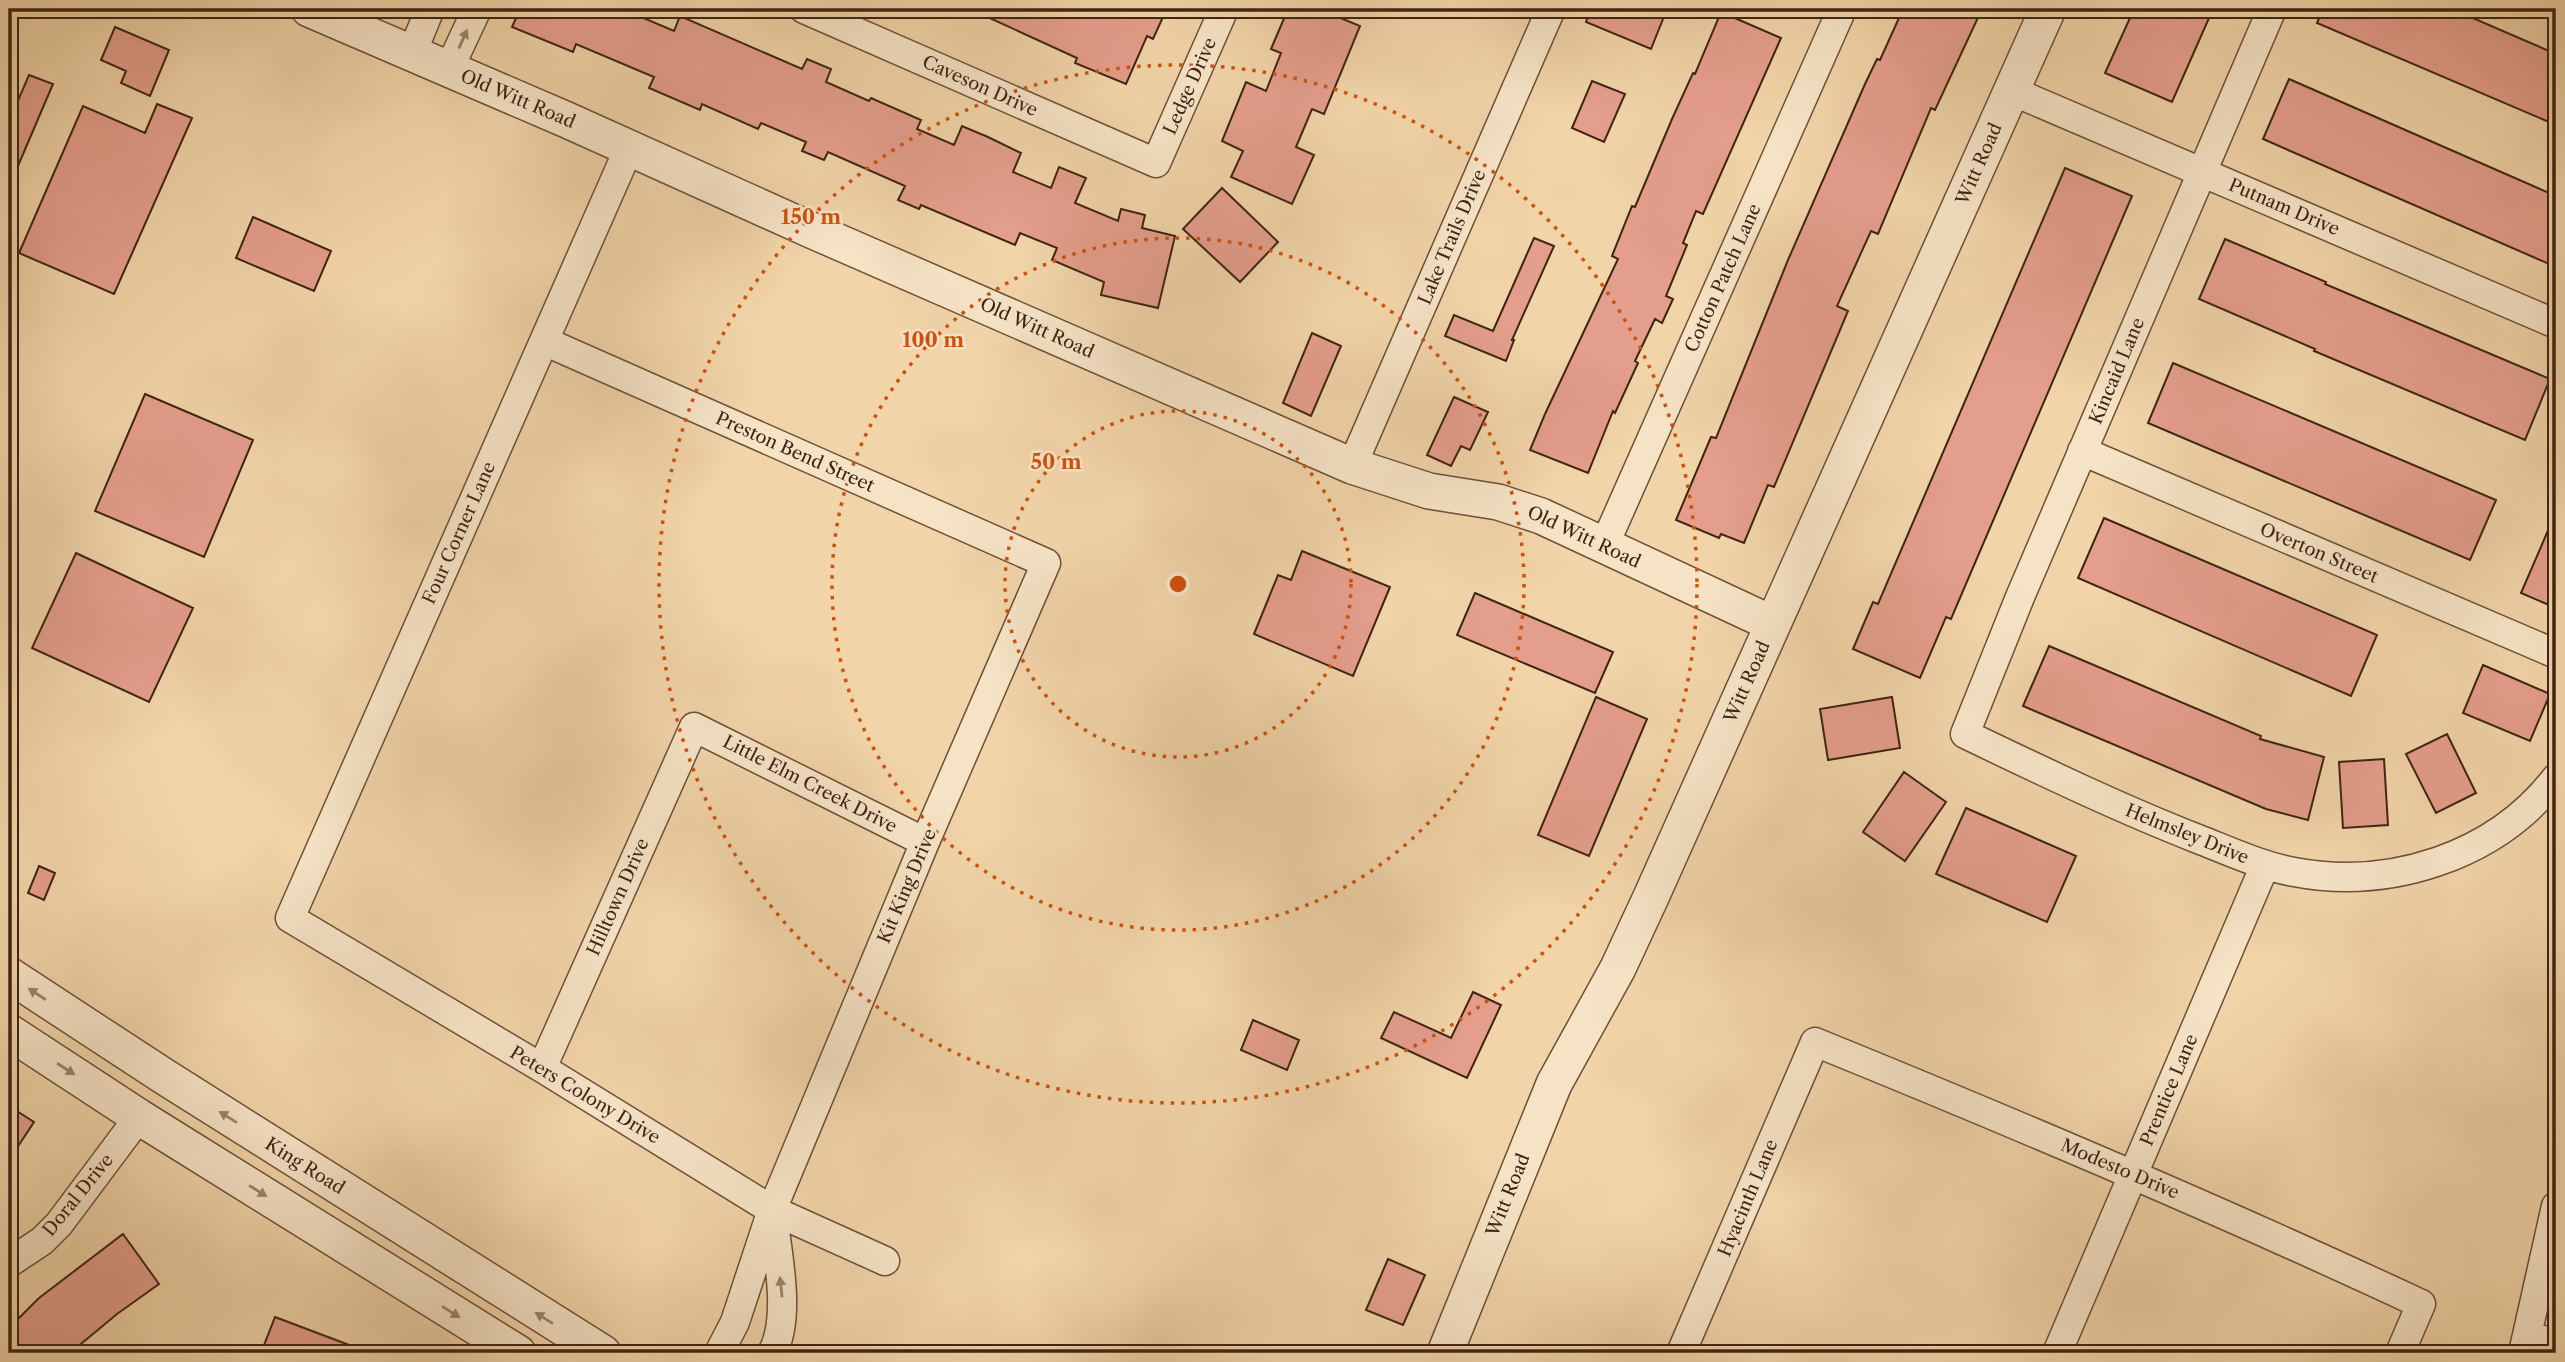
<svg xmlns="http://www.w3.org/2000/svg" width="2565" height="1362" viewBox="0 0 2565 1362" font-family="'Libre Caslon Text',serif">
<rect width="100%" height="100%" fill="#f1d4a8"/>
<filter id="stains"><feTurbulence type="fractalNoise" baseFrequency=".00286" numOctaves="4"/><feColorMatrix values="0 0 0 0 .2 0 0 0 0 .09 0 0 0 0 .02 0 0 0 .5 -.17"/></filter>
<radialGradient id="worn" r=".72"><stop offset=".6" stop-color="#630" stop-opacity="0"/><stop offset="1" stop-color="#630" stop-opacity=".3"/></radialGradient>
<path fill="#e49e8c" stroke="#3f2413" stroke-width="2" d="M520 9H636L634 14 674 31 680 16 802 69 807 59 831 69 826 82 869 101 871 98 921 120 917 129 954 145 962 126 988 137 1021 153 1013 172 1051 188 1059 167 1086 178 1075 203 1118 221 1121 209 1145 215 1142 228 1175 236 1158 308 1101 295 1104 282 1052 260 1057 248 1020 233 1015 245 921 205 919 209 898 200 905 186 828 152 824 160 802 151 806 142 761 123 758 129 702 104 700 110 649 88 654 77 576 44 573 52 512 27Z
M970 9H1143L1163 17 1153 39 1147 36 1126 84 1075 63 1077 58Z
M1288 9H1319L1360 26 1324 114 1312 109 1296 147 1314 155 1292 204 1231 177 1243 151 1222 141 1246 82 1266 91 1281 53 1271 49Z
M1591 9H1667L1651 49 1586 22Z
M1903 9H1982L1935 110 1931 108 1878 234 1871 231 1837 306 1848 311 1774 487 1768 485 1744 543 1721 534 1719 538 1676 520 1711 437 1716 438 1788 260 1865 84 1877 59 1880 60Z
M2134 9H2213L2172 102 2105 73Z
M2323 9H2452L2556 54V125L2317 23Z
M1721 12 1781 38 1703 214 1696 211 1683 243 1687 245 1666 296 1673 299 1662 323 1655 319 1635 361 1638 363 1615 413 1613 411 1588 473 1530 450 1545 414 1618 259 1612 256 1632 206 1635 207 1672 119 1693 73 1695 74Z
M115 27 169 50 150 96 121 83 126 71 101 60Z
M29 75 53 84 9 187V108L14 110Z
M2289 79 2556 196V267L2263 139Z
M1592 81 1625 94 1604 142 1572 128Z
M157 104 192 118 114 294 19 253 83 106 145 133Z
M2065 168 2132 196 1951 619 1946 617 1920 678 1853 649 1873 602 1878 604Z
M1222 188 1278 242 1240 282 1183 229Z
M253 217 331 251 314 291 236 258Z
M1534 238 1554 246 1512 340H1514L1506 361 1445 336 1454 315 1493 331Z
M2225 239 2326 282 2325 284 2550 379 2525 440 2314 351 2315 349 2199 299Z
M1312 333 1341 346 1311 416 1283 403Z
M2173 363 2496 500 2470 560 2148 423Z
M145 394 253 440 204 557 95 511Z
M1454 397 1488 412 1470 450 1461 446 1451 466 1427 455Z
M2556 512V608L2521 593Z
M2104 518 2377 635 2351 696 2078 578Z
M1302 551 1390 587 1353 676 1254 634 1278 575 1291 580Z
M76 553 193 608 149 702 32 648Z
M1475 593 1613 652 1595 693 1457 635Z
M2049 646 2261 736 2260 739 2324 757 2308 820 2266 809 2023 706Z
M2483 665 2550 694 2530 741 2463 713Z
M1596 697 1647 719 1589 856 1538 835Z
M1892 697 1900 748 1828 760 1820 709Z
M2447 734 2476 793 2436 813 2406 754Z
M2384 759 2388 825 2343 828 2339 762Z
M1904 772 1946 802 1905 861 1863 832Z
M1966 808 2076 856 2047 922 1936 874Z
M39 866 55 873 44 900 28 893Z
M1473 992 1501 1005 1467 1078 1381 1038 1394 1012 1451 1038Z
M1253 1020 1299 1040 1287 1070 1241 1050Z
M9 1106 34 1122 9 1160Z
M123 1234 159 1284 117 1314 70 1353H25L9 1337V1328L39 1298Z
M1388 1259 1425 1275 1403 1325 1366 1310Z
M275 1317 365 1351V1353H261Z"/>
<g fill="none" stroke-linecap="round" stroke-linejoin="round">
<g stroke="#6c5038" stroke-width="31">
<path id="minor" d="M804 9 1156 163 1224 9
M2272 9 2020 597 1965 734C2042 771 2119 808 2198 839 2229 851 2261 866 2294 872 2390 890 2495 857 2556 778
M412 53 430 9
M449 69 477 9
M2012 91 2556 324
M629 148 290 918 542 1068 772 1210 885 1261
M544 341 1046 563 925 842 772 1210
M2082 451 2556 654
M1352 466 1551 9
M1604 546 1842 9
M542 1068 694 727 925 842
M9 1263 42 1241 59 1224 139 1117
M2527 1336 2556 1343
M719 1353 735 1322 772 1210C777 1250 792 1318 772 1353
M1681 1353 1815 1042C2019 1125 2222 1211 2421 1304L2400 1353
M2057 1353 2265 865
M2523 1353 2556 1206"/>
</g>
<g stroke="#6c5038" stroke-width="38">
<path id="tertiary" d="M309 9 567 120 811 230 1352 466 1429 491 1498 502 1541 516 1773 624
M9 975 165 1077 603 1353
M9 1032 139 1117 518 1353
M1445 1353 1554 1084 1618 968 1651 897 2048 9"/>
</g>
<use href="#minor" stroke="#f6e3c6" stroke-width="28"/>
<use href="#tertiary" stroke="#f6e3c6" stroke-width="35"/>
</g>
<defs><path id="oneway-solid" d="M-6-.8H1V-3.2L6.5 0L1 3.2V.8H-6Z" transform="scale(1.75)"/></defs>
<g fill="#9a846c">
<use href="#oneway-solid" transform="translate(463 39) rotate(-66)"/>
<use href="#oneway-solid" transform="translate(37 994) rotate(-147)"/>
<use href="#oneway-solid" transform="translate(66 1069) rotate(33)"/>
<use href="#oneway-solid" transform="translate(228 1117) rotate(-148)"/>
<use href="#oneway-solid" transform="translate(258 1191) rotate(32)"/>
<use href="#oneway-solid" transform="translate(781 1287) rotate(-96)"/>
<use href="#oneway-solid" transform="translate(451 1312) rotate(32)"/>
<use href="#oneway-solid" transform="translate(544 1318) rotate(-148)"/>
</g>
<g fill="none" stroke="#cf510d" stroke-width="3.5" stroke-dasharray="3.5 7">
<circle cx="1178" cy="584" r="173"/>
<circle cx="1178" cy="584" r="346"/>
<circle cx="1178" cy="584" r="519"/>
</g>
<g text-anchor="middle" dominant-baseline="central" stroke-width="5" stroke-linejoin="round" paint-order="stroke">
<g font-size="18" fill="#3f2413" stroke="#f6e3c6">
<text transform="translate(980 86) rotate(24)">Caveson Drive</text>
<text transform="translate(1190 86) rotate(-66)">Ledge Drive</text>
<text transform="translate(518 99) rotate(23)">Old Witt Road</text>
<text transform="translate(1979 164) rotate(-66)">Witt Road</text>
<text transform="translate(2284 207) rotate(23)">Putnam Drive</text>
<text transform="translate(1452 237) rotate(-67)">Lake Trails Drive</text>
<text transform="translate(1723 278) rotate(-66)">Cotton Patch Lane</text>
<text transform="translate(1037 328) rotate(24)">Old Witt Road</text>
<text transform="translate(2117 371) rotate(-67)">Kincaid Lane</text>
<text transform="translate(795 452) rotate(24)">Preston Bend Street</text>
<text transform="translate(459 533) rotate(-66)">Four Corner Lane</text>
<text transform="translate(1584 537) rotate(25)">Old Witt Road</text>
<text transform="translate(2319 553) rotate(23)">Overton Street</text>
<text transform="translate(1747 682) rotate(-66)">Witt Road</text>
<text transform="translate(810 784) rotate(27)">Little Elm Creek Drive</text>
<text transform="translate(2187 834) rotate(22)">Helmsley Drive</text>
<text transform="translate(907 886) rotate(-67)">Kit King Drive</text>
<text transform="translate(618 897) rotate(-66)">Hilltown Drive</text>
<text transform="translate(2169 1090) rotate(-67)">Prentice Lane</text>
<text transform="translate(585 1095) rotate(31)">Peters Colony Drive</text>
<text transform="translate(305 1166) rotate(32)">King Road</text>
<text transform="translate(2120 1169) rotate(23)">Modesto Drive</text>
<text transform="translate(78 1195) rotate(-51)">Doral Drive</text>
<text transform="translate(1508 1195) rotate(-68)">Witt Road</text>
<text transform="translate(1748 1198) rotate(-67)">Hyacinth Lane</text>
</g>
</g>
<circle cx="1178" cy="584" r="10" fill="#cf510d" stroke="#f6e3c6" stroke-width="3.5"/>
<g font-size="21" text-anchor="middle" font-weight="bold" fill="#cf510d" stroke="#f6e3c6" stroke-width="5" stroke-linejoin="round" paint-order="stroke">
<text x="811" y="224">150 m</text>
<text x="933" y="347">100 m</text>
<text x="1056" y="469">50 m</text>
</g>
<rect width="2565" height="1362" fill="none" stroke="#f1d4a8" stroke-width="35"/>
<rect x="10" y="10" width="2544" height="1341" fill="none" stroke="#3f2413" stroke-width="3.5"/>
<rect x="18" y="18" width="2530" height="1327" fill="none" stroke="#3f2413" stroke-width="2"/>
<rect width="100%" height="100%" filter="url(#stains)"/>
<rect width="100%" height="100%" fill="url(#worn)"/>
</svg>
